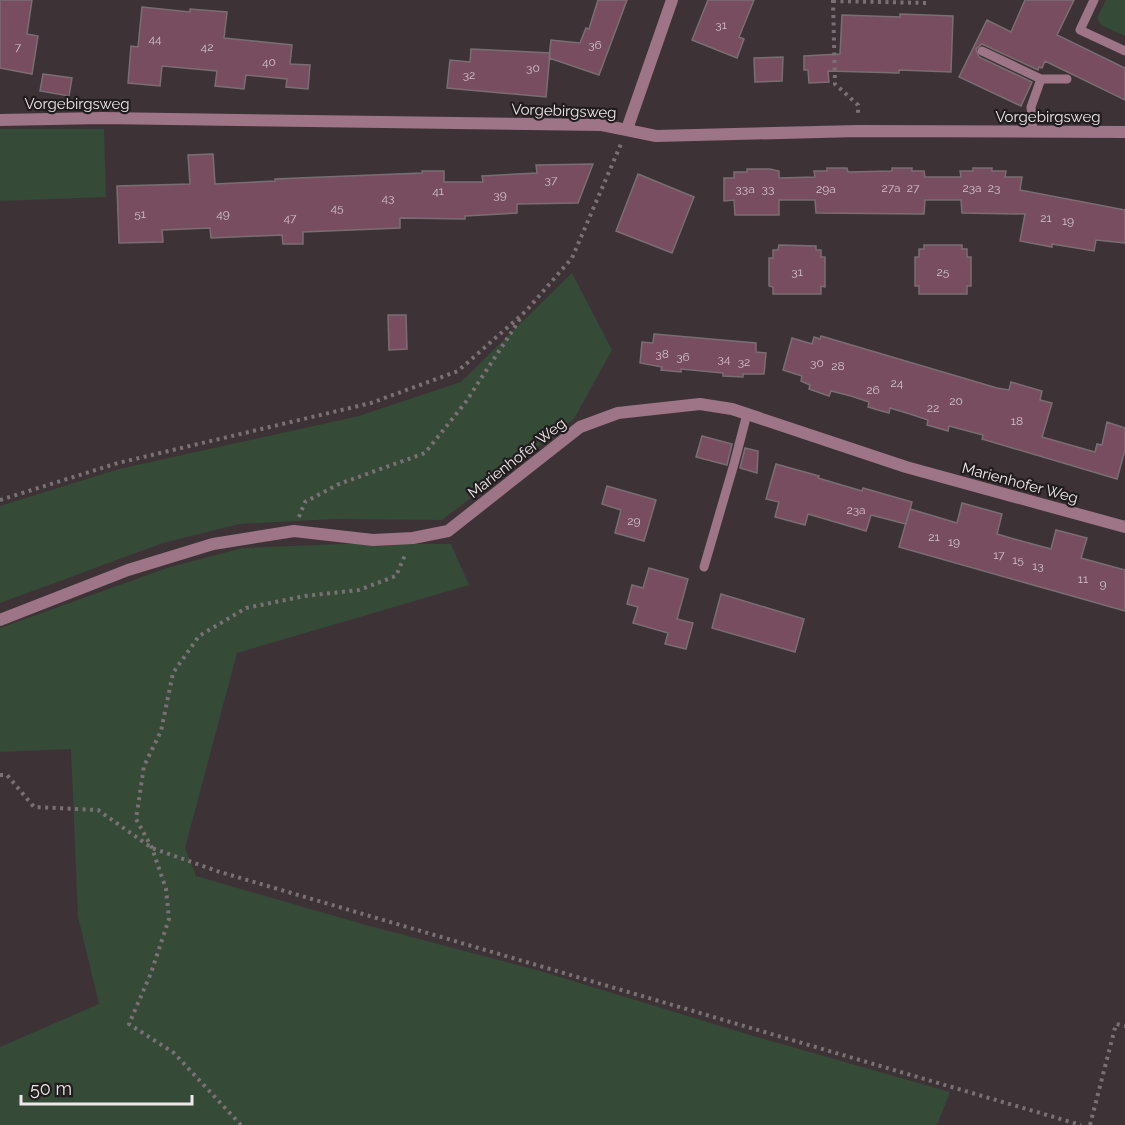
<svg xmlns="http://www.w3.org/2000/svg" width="1125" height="1125" viewBox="0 0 1125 1125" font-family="Raleway,sans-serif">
<rect width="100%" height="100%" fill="#3d3337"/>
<path fill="#354a37" d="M1106 0H1125V36L1101 25 1097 18Z
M0 129H104L106 197 0 201Z
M572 273 612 350 574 419 442 520 334 519 239 524 163 543 0 603V506L119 469 359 416 461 382Z
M343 544H451L469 585 237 653 185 848 196 876 366 925 540 971 750 1035 950 1092 937 1125H0V1047L99 1004 78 917 71 749 0 752V628L167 568 242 548Z"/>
<path fill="#784d60" stroke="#7a6e73" stroke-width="1.5" d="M0 0H32L27 34 38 36 32 74 0 68Z
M598 0H627L599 75 549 58 551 40 580 43 586 28 589 29Z
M708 0H754L739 37 744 39 737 58 692 40Z
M1025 0H1074L1057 35 1125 68V100L1045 61 1042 68 1039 67 1038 70 982 44 976 49 979 57 1032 82 1021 106 959 77 987 20 1011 32Z
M142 7 190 12V9L227 12 224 38 292 45 290 64 310 65 308 89 286 87 287 79 246 75 244 89 215 86 217 71 162 66 160 86 128 83 131 46 138 47Z
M900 14 953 16 951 72 899 70V73L828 71 829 82 809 83 808 70H804V56L840 54 842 15 900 17Z
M471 49 550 53 546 97 447 88 450 60 470 62Z
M783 57 782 81 755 82 754 58Z
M43 74 72 78 69 96 40 91Z
M213 154 215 184 275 181V179L422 173V171H444V182H483L482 176 537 173 536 165 593 164 578 203 517 204V213L465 216V219L400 218V228L303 232V244H283L282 235 211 238 210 228 162 230 163 242 119 243 117 186 190 184 188 155Z
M827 168H847L848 172 892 171V168H912V171H924L925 177H961L960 171H973V168H992V171H1006L1005 177H1022L1020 190 1125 210V243L1096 240 1094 251 1052 244V247L1020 241 1025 214 962 213 961 200H925L924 214 816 213 815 200H779V215H735L734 200 724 201V178H734V172H747V169H770L779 171V178L815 177 814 171H827Z
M638 174 694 197 672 253 616 231Z
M779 245 816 246V250H821V257H825V287L821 286V294H773V287L769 286V258H773V250H778Z
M924 245H962V249H967V257H971V286H967V294H919V286H915V257H919V249H924Z
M388 315H406L407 349 389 350Z
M654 334 756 343V352L766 353 764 374H743V377L723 376V373L681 369V372L661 370 662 367 640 363 642 342 653 343Z
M821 336 997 388 1009 390 1011 382 1042 391 1040 400 1052 403 1042 437 1095 452 1097 444 1102 445 1107 422 1125 428V450L1117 479 982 439 983 435 949 426 948 431 927 425 928 420 910 414 890 408 889 413 878 410 868 407 869 402 851 396 831 391 829 396 809 389 810 385 801 381 802 376 783 370 792 338 812 344 814 337 820 339Z
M702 436 732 444 727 465 696 457Z
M745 448 758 451 757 473 740 468Z
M776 464 819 476 818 478 862 491 863 488 912 502 906 524 871 515 866 531 808 514 805 525 775 517 779 502 766 499Z
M607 486 656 500 644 541 615 533 621 510 602 504Z
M962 503 1002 514 997 534 1014 539 1051 549 1056 530 1087 538 1081 558 1125 570V611L899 547 910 509 957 523Z
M649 568 688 579 677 619 693 623 686 649 665 644 668 633 633 623 638 607 627 604 632 585 643 588Z
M721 594 804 619 795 652 712 628Z"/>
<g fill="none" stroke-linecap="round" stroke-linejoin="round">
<path stroke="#7a7175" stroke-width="4" stroke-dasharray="3 4.5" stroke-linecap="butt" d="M833 0 835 84 858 105V115
M833 1 927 3
M0 500 118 463 371 403 458 371 526 311 572 258 621 144
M299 517 305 502 339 484 425 453 465 403 522 316
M0 775H7L34 807 98 810 152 848 220 872 1081 1125
M241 1125 174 1053 129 1024 151 973 169 919 166 889 152 848 136 819 144 766 161 731 173 673 199 636 246 608 305 596 359 590 396 576 405 555
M1090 1125 1116 1024 1125 1026"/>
<path stroke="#9d7586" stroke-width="9" d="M1094 0 1080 30 1125 51
M982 51 1041 79H1067
M1033 131 1031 107 1041 79
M704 567 734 464 747 414"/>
<path stroke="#9d7586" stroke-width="12" d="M0 120 102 118 602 125 656 136 858 131 1125 132
M627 129 672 0
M0 620 128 570 213 544 294 531 373 540 413 538 448 531 580 427 618 413 700 404 732 409 906 467 1125 527"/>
</g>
<g text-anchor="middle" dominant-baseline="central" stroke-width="4.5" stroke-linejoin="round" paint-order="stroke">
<g font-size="12" fill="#d1c1c8">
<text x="721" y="25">31</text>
<text x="155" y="39">44</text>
<text x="595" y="45">36</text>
<text x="18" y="47">7</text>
<text x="207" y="47">42</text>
<text x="269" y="62">40</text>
<text x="533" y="68">30</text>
<text x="469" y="75">32</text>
<text x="551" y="180">37</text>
<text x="891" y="188">27a</text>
<text x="913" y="188">27</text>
<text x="972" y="188">23a</text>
<text x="994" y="188">23</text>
<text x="745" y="189">33a</text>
<text x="768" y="189">33</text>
<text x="826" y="189">29a</text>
<text x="438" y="191">41</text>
<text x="500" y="195">39</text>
<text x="388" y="198">43</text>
<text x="337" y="208">45</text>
<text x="140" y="214">51</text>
<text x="223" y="214">49</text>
<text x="290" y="218">47</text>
<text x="1046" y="218">21</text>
<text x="1068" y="221">19</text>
<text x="797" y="272">31</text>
<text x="943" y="272">25</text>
<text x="662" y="354">38</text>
<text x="683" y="357">36</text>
<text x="724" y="359">34</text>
<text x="744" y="362">32</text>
<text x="817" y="363">30</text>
<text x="838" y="366">28</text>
<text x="897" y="383">24</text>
<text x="873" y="390">26</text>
<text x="956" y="401">20</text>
<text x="933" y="408">22</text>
<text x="1017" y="421">18</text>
<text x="856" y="510">23a</text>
<text x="634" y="521">29</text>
<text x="934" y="537">21</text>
<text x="954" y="542">19</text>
<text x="999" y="555">17</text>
<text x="1018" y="560">15</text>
<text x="1038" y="566">13</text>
<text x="1083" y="579">11</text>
<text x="1103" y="584">9</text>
</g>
<g font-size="15" fill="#efe8eb" stroke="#211c1e">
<text x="77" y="104">Vorgebirgsweg</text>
<text transform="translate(564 111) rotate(2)">Vorgebirgsweg</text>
<text x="1048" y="117">Vorgebirgsweg</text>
<text transform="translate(517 458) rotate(-38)">Marienhofer Weg</text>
<text transform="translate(1020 483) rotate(15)">Marienhofer Weg</text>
</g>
</g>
<path d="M21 1095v9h171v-9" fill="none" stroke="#efe8eb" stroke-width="3"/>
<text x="30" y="1095" font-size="18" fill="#efe8eb" stroke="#211c1e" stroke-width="4.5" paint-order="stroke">50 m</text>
</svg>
